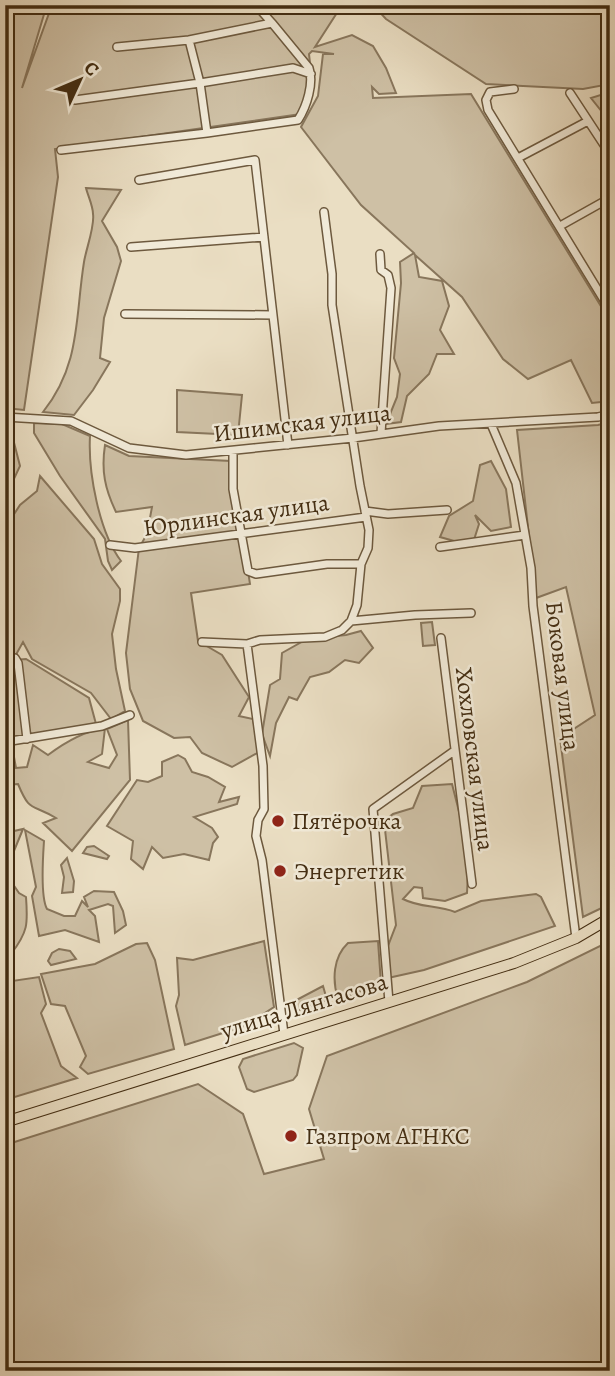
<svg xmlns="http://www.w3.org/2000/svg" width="615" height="1376" viewBox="0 0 615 1376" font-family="Alegreya,serif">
<rect width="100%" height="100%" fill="#eadec3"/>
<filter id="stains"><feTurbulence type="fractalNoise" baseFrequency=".00286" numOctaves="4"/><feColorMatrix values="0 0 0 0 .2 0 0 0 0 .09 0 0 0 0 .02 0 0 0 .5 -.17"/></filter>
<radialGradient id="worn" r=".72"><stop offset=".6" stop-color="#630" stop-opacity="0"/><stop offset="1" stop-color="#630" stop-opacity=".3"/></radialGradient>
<path fill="#cec0a5" stroke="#88765c" stroke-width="2" d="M9 5H44L45 11 22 88 52 5H342L315 47 352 35 373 46 386 68 396 93 379 94 372 87 373 98 471 94 610 321V401L592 403 571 360 528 379 503 359 462 297 415 255 419 277 442 281 449 306 440 330 454 354H437L429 374 407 396 401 422 386 424 397 397 400 374 394 358 401 283 400 262 414 253 361 205 301 127 318 96 323 54H334L312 51 309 54 311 72 301 114 55 149 58 177 24 410 5 408V17Z
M373 5H610V84L583 89 486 84 386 19Z
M610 92V122L591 98Z
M86 188 121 190 102 221 117 247 121 261 104 318 100 358 110 362 93 390 74 415 43 412C81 364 75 318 84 262 86 249 95 226 93 214 93 206 88 196 86 188Z
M177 390 242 395 238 435 177 432Z
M610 422V904L583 917 560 738 595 715 566 587 536 598 517 430 598 425Z
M34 423 62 424 90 436C88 472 99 532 121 561L112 570 108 561 105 539 60 476 34 433Z
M5 425 10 427 20 466 5 498Z
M105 445 129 456 231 461 250 584 191 593 198 641 222 655 249 697 239 716 253 719 259 752 232 767 202 753 190 737 174 738 143 721 130 689 126 653 139 548 147 534 152 507 116 512C105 489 101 471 105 445Z
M491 461 506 489 511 527 491 531 475 515 479 524 472 546 440 537 449 516 473 501 480 465Z
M40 476 94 539 102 564 120 589V601L112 634 116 669 125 711 111 719 91 693 32 659 23 642 13 660 26 659 89 698 96 724 5 740V528L20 505 37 491Z
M432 622 435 645 423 646 421 623Z
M361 631 373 648 359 663 345 660 329 672 310 677 297 700 289 697 276 723 270 756 262 734 270 685 280 679 282 653 307 639 346 635Z
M128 720 130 780 72 851 43 823 56 818C31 803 30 813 18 784L5 785V753L14 757 16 768 27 767 33 745 48 755C64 743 85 731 105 728L102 754 88 762 109 768 117 755 107 729Z
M178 755 185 759 192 772 208 777 225 787 219 802 239 797 237 804 194 817 212 828 218 837 213 843 209 860 184 854 163 858 152 847 143 869 131 859 133 841 107 826 137 780 148 782 162 776V762Z
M452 784 469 851 467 893 445 901 423 898 422 888 414 887 403 899C420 908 437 905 455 912L481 901 536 894 541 897 555 926 424 970 388 978V946L396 925 384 821 393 814 413 808 422 786Z
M23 829 9 863 8 877 19 893 26 897C28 924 28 932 11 954L5 950V833Z
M25 830 44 841C43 856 40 896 47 909L64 916H75L82 901 88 907 84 897 94 891 114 892 123 911 126 925 115 933 113 906 108 904 89 910 95 916 99 942 65 930 39 936 32 896 36 887Z
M94 846 109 856 107 859 83 853 87 847Z
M67 858 74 881 73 892 62 893 64 877 61 865Z
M264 941 274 1007 245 1026 185 1045 176 1006 179 995 177 958 193 960Z
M378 941 381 984 338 999C332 980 333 957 348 943Z
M610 941V1371H5V1145L198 1084 243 1114 264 1174 324 1159 309 1109 327 1056 527 982Z
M147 943 155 960 174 1049 88 1074 80 1067 86 1056 65 1006 51 1004 41 974 95 964 136 944Z
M59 949 70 951 76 959 51 965 48 961 52 953Z
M39 977 46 1004 41 1013 61 1066 77 1078 5 1100V982Z
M323 986 327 1000 291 1013 287 1005Z
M294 1043 303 1048 297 1075 293 1080 254 1092 247 1089 239 1067 243 1059Z"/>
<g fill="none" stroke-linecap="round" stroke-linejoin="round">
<g stroke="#6d593e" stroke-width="10">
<path id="minor" d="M189 40 200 83 293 68 311 74
M117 47 189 40 272 23 256 5
M514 89 490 92 486 100 488 110 610 310
M570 93 610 154
M207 133 298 120C307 106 314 83 309 68L272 23
M61 150 207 133 200 83 75 100
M518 158 588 121
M139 180 255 160 288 445
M324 212 332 274V305L360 486 369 530 368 548 361 564 357 605 351 621
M560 226 610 198
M131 247 264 237
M380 254 381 270 388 275 391 288 381 433
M125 314 273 315
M5 417 71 421 129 448 186 455 353 438 439 426 598 417 610 414
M491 424 516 483 531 568 533 606 576 938
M233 451V489L248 571 256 574 327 564H361
M365 511 388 514 447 510
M110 545 135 548 366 517
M440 547 525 535
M441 638 472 884
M202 642 247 644 260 640 325 637 342 630 351 621 415 615 471 613
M247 644 263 766 264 809 258 820 256 836 262 860 284 1034
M5 658H15L18 663 27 739
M5 742 102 726 130 715
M389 1002 373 809 454 751"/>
</g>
<g stroke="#432d12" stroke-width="12">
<path id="major" d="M5 1122 514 963 576 938 610 918"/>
</g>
<use href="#minor" stroke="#f1ead8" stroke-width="7"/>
<use href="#major" stroke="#eadec3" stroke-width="10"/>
</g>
<g fill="#8f2418" stroke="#f1ead8" stroke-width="2.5">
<circle cx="278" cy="821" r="7"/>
<circle cx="280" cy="871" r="7"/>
<circle cx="291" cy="1136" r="7"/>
</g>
<g text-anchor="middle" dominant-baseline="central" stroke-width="5" stroke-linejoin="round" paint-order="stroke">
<g font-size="24" fill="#432d12" stroke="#f1ead8">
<text transform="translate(302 423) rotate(-7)">Ишимская улица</text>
<text transform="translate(236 515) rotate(-8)">Юрлинская улица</text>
<text transform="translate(563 676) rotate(83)">Боковая улица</text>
<text transform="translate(475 759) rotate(83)">Хохловская улица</text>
<text transform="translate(304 1006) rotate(-17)">улица Лянгасова</text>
</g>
<g font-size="24" fill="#432d12" stroke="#f1ead8" text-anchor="start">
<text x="292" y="821">Пятёрочка</text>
<text x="294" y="871">Энергетик</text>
<text x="305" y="1136">Газпром АГНКС</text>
</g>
</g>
<rect width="615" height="1376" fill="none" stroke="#eadec3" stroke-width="28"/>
<rect x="7" y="7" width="601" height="1362" fill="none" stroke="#432d12" stroke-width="3.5"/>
<rect x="14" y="14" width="587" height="1348" fill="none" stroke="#432d12" stroke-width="2"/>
<g transform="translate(80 80) rotate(46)" stroke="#f1ead8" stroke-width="5" paint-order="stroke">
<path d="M0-5L12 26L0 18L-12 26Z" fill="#432d12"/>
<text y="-10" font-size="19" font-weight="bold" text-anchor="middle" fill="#432d12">С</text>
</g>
<rect width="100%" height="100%" filter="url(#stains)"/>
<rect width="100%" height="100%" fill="url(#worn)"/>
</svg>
